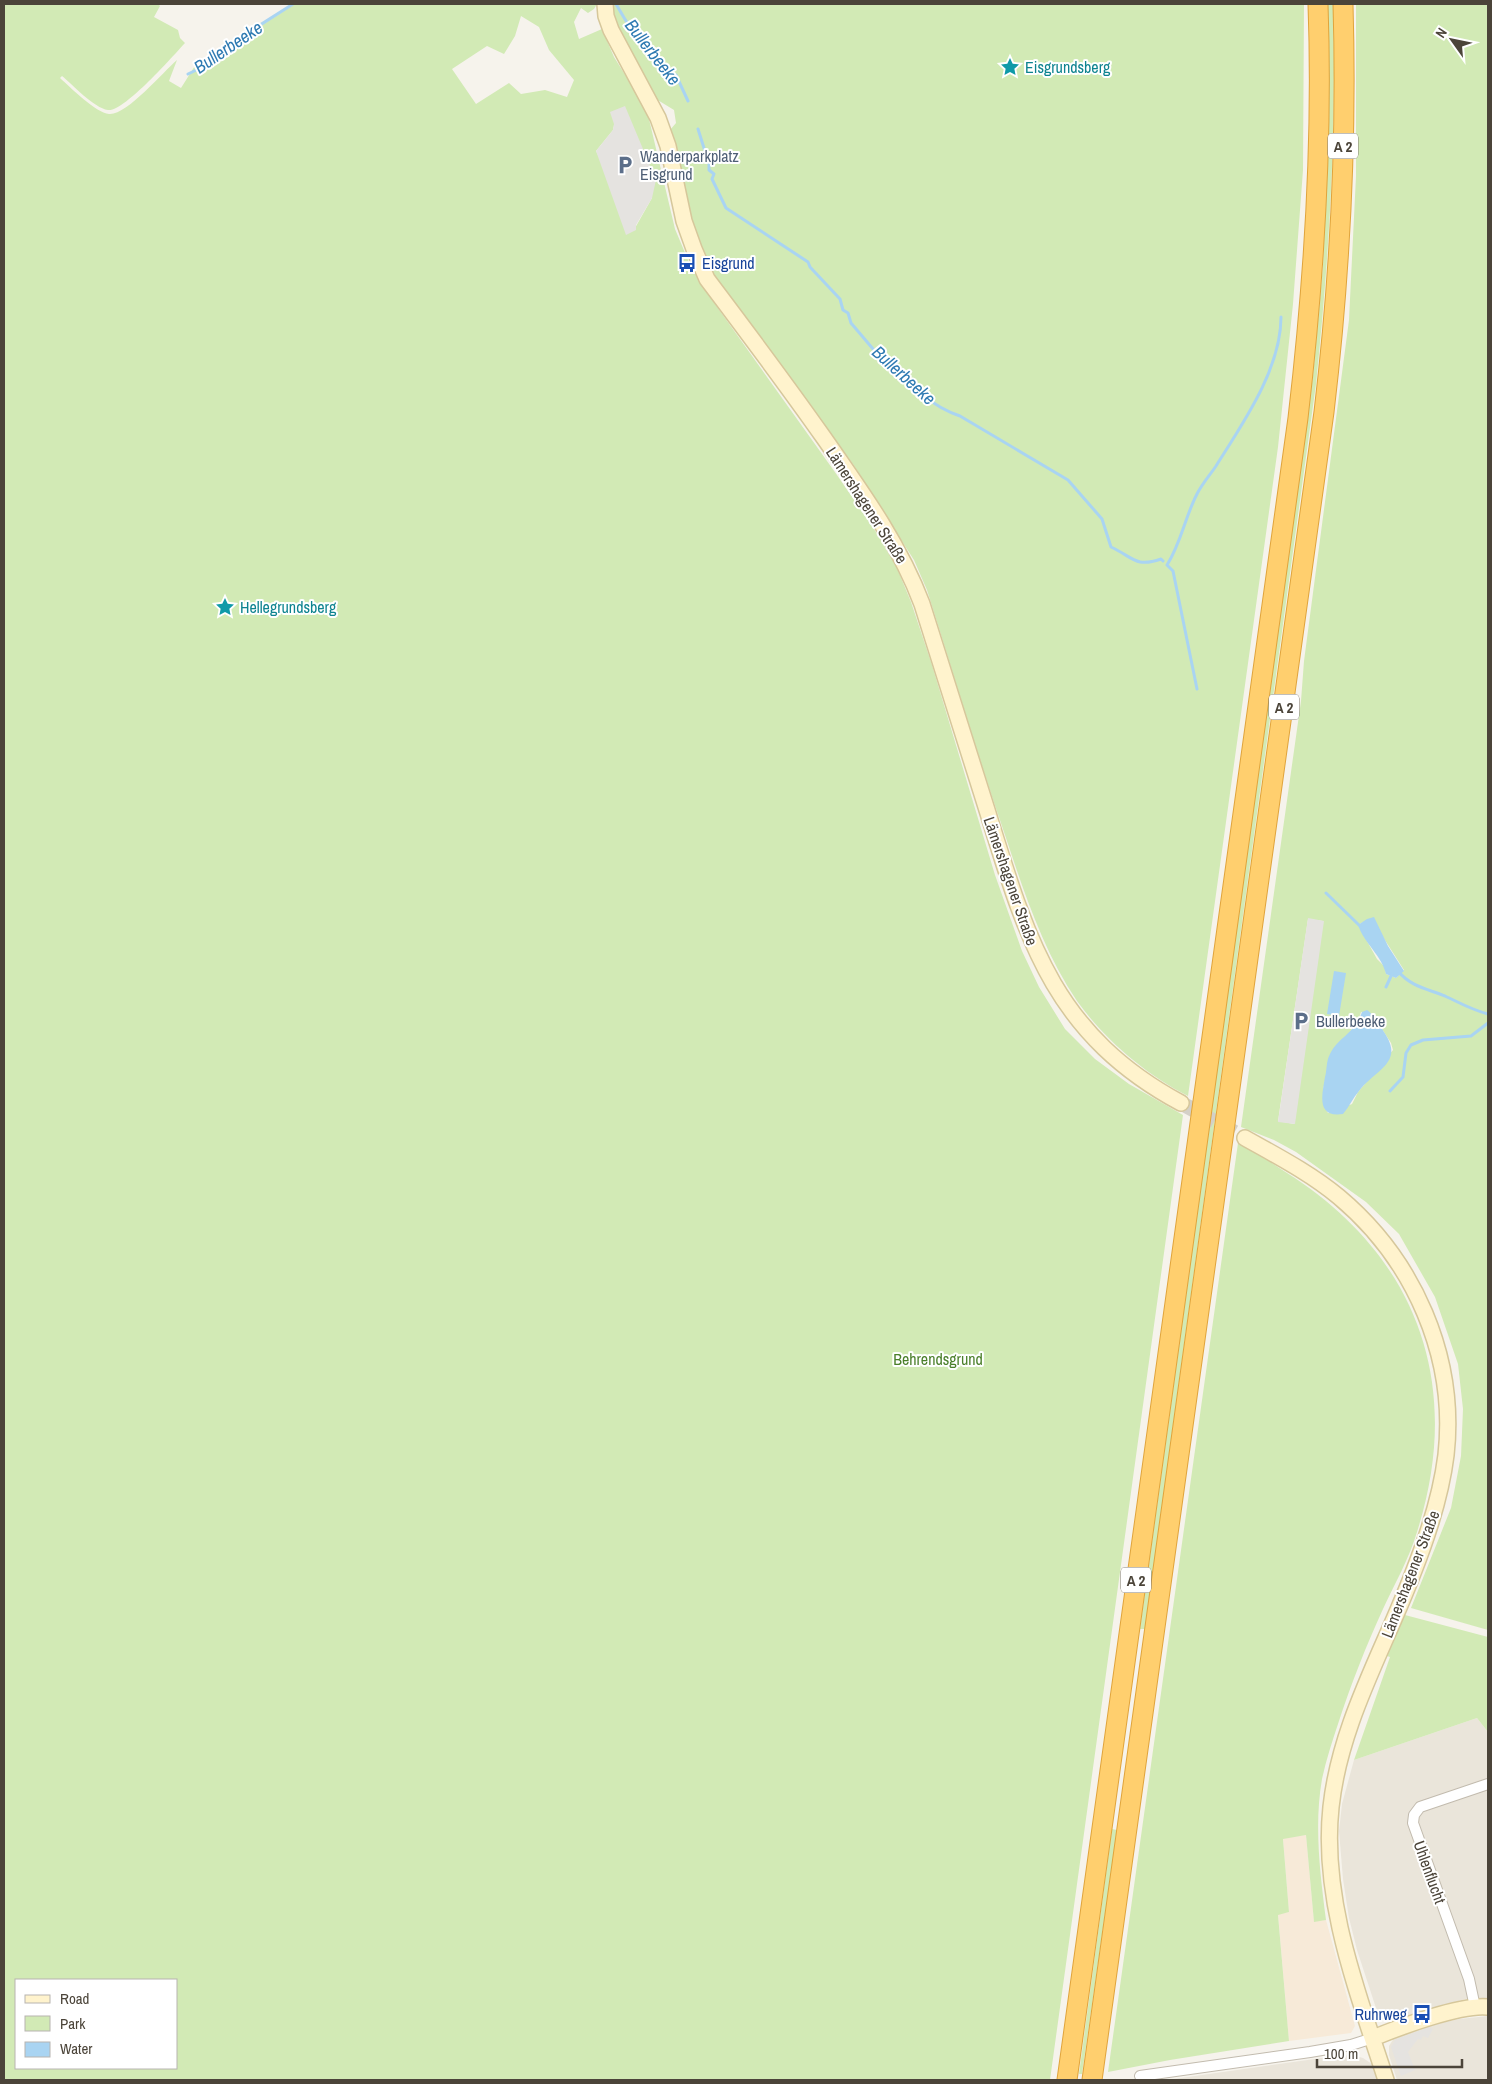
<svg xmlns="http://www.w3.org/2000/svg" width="1492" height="2084" viewBox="0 0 1492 2084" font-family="'Archivo Narrow',sans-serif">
<rect width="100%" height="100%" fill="#f6f3ec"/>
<path fill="#eae5da" d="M1477 1718 1488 1732V2000L1480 1998 1465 1999 1394 2020 1386 2019 1376 2008 1357 1950 1349 1918 1343 1879 1339 1831 1342 1804 1354 1760Z
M1488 2016V2080H1397L1389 2055V2046L1394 2038 1433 2025 1459 2019Z
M1352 2055 1363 2058 1372 2064 1377 2080H1175L1174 2079 1336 2056Z"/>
<path fill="#f7ead8" d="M1306 1835 1314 1921 1326 1920 1355 2026 1351 2033 1289 2041 1278 1914 1289 1912 1283 1838Z"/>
<path fill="#d2eab5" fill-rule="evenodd" d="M4 4H158L160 6 154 17 178 30 180 38 185 43C173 56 123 113 108 110 94 108 73 85 62 76L60 78C70 87 96 113 109 114 126 116 163 72 177 60L169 81 181 88 198 61 221 58 248 34 295 4H597L594 9 588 13 581 8 574 22 579 39 602 29 614 57 642 102 649 119 675 229 691 267 710 297 837 475 878 535 897 568 911 602 932 665 995 875 1022 951 1039 987 1065 1029 1095 1059 1129 1084 1183 1115 1050 2080H4ZM521 16 539 27 549 50 574 80 567 97 545 90 521 94 509 83 476 104 452 69 487 46 504 54 515 36ZM614 125 652 198 635 228 596 151 613 130ZM16 1980H176V2068H16Z
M611 4H1304L1303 170 1293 304 1278 447 1188 1096C1145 1074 1105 1040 1077 1001 1043 951 1024 892 1005 835 977 754 953 672 927 590L914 560 853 464 713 275C689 230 681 179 670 130L676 123 674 110 656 99 616 26Z
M1328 4H1333C1337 131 1329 258 1316 384L1145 1629H1140L1313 376 1323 265 1328 133Z
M1356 4H1488V1630L1411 1608 1451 1508 1461 1456 1463 1409 1458 1364 1435 1297 1399 1234 1366 1202 1296 1152 1274 1140 1241 1127 1301 701 1304 661 1349 320 1356 176ZM1308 919 1323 921 1294 1124 1278 1121ZM1363 922 1383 937 1404 970 1396 978 1386 974 1385 967 1377 959 1358 925ZM1361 1012 1373 1015 1391 1043 1393 1050 1358 1092 1352 1104 1328 1113C1314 1093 1333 1056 1345 1038 1352 1029 1358 1023 1361 1012Z
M1238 1143C1255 1150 1271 1163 1287 1173 1418 1256 1464 1385 1417 1532 1409 1559 1395 1583 1383 1609 1366 1646 1351 1684 1338 1724 1332 1742 1326 1760 1322 1779 1314 1825 1320 1873 1326 1920L1314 1922 1306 1835 1283 1839 1289 1912 1278 1915 1289 2041 1170 2060 1108 2072Z
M1405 1615 1488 1637V1732L1477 1718 1354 1760 1390 1657 1384 1655 1397 1627Z
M1112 1829 1117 1830 1082 2074H1079Z"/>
<path fill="#e5e3e0" d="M625 106 656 180 652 198 636 225V230L626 235 596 151 613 130 614 124 610 112Z
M1308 918 1324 921 1295 1124 1278 1122Z
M1429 2027 1433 2029 1428 2038 1423 2036 1421 2040 1418 2039 1408 2052 1415 2070 1401 2076 1391 2047 1395 2040Z"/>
<path fill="#a9d4f2" d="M1374 917 1388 946 1404 971 1396 978 1386 974C1382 956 1364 943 1358 925L1367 919Z
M1334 971 1346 973 1339 1016 1327 1014Z
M1367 1010C1375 1016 1379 1024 1384 1032 1405 1063 1376 1069 1359 1091 1353 1098 1349 1107 1343 1114 1316 1118 1322 1095 1325 1077 1327 1070 1326 1061 1330 1054 1339 1036 1353 1036 1362 1012Z"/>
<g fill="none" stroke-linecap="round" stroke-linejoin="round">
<path stroke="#a9d4f2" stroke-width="3" d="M616 4C625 20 635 36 647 50 651 54 656 56 659 60 665 66 666 73 676 75L688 101
M188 74 213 62 246 34 293 4
M698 129 709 164V170L714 174 712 179 726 208 808 262 810 267 840 299 843 310 848 313 851 323 879 356 882 357C905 380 929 406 960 416L1068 480 1102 519 1111 547C1133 557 1135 568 1161 559L1163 561
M1197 689 1173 571 1167 565C1181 543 1185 517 1197 494 1202 484 1210 475 1216 466 1243 423 1281 369 1281 317
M1326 893 1361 927
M1398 971C1411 987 1428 989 1445 996 1460 1003 1472 1010 1488 1014
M1386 987 1392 974
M1390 1091 1403 1077 1406 1053 1411 1045 1423 1040 1471 1036 1488 1023"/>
<path stroke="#d4d0c8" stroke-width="15" stroke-dasharray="15 8" stroke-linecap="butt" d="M1181 1103 1245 1138"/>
<g stroke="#c2bbae" stroke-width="12">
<path id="street" d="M1475 2007 1469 1979 1413 1823 1414 1815 1420 1807 1488 1784
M1140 2076 1310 2052 1351 2045 1373 2038"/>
</g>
<g stroke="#d6c79b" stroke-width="18">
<path id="secondary" d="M605 4 606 16 611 30 658 118 668 146 684 221 694 249 707 279C747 332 786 384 824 438 861 491 899 543 922 604 944 673 965 742 987 810 1027 939 1053 1034 1181 1103
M1245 1138C1277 1156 1310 1173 1339 1197 1414 1260 1457 1357 1446 1455 1441 1496 1428 1535 1413 1573 1384 1650 1340 1723 1331 1807 1321 1900 1358 1993 1386 2080
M1373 2038C1400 2027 1461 2004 1488 2007"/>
</g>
<g stroke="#e0a43c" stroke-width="21">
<path id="highway" d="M1067 2080 1298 418C1314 281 1323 142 1318 4
M1092 2080 1324 412C1340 277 1347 140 1343 4"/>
</g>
<use href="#street" stroke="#fff" stroke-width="10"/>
<use href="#secondary" stroke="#fff3cd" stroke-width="15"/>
<use href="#highway" stroke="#ffcf6e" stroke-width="19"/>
</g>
<defs>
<g id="sight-bare" transform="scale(1.5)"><path d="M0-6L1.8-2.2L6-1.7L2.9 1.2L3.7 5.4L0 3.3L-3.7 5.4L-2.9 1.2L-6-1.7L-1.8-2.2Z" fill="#0f9aa8" stroke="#fff" stroke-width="2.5" paint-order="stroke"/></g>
<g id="parking-bare" transform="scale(1.5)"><path d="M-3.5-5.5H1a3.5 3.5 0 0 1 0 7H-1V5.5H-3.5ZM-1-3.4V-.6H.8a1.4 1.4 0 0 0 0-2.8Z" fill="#5c6f8a" stroke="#fff" stroke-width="2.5" paint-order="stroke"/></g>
<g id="bus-bare" transform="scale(1.5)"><path d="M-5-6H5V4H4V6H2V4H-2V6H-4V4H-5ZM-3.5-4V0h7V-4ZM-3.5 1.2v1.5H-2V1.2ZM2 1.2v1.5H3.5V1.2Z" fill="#1a4fb4" stroke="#fff" stroke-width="2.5" paint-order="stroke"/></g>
</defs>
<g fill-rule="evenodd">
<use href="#sight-bare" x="1010" y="67"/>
<use href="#parking-bare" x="625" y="165"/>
<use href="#bus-bare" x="687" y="263"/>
<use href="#sight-bare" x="225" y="607"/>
<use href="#parking-bare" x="1301" y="1021"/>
<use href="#bus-bare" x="1422" y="2014"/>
</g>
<g text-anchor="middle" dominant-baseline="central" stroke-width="4" stroke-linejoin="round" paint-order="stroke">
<g fill="#fff" stroke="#817c74" stroke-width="1">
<rect x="1328" y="133.5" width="30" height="25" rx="4"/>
<rect x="1269" y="694.5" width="30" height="25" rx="4"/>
<rect x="1121" y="1567.5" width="30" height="25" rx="4"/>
</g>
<g font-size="15" font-weight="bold" fill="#4b4439">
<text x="1343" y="146">A 2</text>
<text x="1284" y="707">A 2</text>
<text x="1136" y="1580">A 2</text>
</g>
<g font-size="16" fill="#0d838f" stroke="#fff" text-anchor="start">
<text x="1025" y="67">Eisgrundsberg</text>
<text x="240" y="607">Hellegrundsberg</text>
</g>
<g font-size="16" fill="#4e5e75" stroke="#fff" text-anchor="start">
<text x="640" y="156">Wanderparkplatz<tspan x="640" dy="18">Eisgrund</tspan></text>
<text x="1316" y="1021">Bullerbeeke</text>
</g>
<g font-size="16" fill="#164399" stroke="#fff" text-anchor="start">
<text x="702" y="263">Eisgrund</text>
<text x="1407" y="2014" text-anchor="end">Ruhrweg</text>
</g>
<g font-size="16" fill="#4b4439" stroke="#fff">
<text transform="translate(867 505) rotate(57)">Lämershagener Straße</text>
<text transform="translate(1011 881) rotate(71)">Lämershagener Straße</text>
<text transform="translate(1410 1574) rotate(-69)">Lämershagener Straße</text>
<text transform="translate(1430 1872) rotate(70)">Uhlenflucht</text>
</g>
<g font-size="16" fill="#4a7f2a" stroke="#fff">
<text x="938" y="1359">Behrendsgrund</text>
</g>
<g font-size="18" font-style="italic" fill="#2e7ab2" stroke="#fff">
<text transform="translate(228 47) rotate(-34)">Bullerbeeke</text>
<text transform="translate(653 52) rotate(52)">Bullerbeeke</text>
<text transform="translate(904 375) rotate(42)">Bullerbeeke</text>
</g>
</g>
<rect width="1492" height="2084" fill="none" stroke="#4b4439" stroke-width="10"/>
<rect x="15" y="1979" width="162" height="90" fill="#ffffff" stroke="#b7b4b0"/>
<rect x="25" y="1995" width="25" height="8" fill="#fff3cd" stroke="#b7b4b0"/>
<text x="60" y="2004" font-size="15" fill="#4b4439">Road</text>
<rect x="25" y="2016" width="25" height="15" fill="#d2eab5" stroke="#b7b4b0"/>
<text x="60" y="2029" font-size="15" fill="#4b4439">Park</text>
<rect x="25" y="2042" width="25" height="15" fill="#a9d4f2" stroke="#b7b4b0"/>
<text x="60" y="2054" font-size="15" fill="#4b4439">Water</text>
<g transform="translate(1452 40) rotate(303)" stroke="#ffffff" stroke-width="4" paint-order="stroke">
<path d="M0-4L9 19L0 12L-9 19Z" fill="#4b4439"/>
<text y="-8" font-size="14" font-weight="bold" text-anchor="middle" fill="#4b4439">N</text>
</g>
<path d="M1317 2059v8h145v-8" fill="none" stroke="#4b4439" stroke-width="2.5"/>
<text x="1324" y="2059" font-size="15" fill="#4b4439" stroke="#ffffff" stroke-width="4" paint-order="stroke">100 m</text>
</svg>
